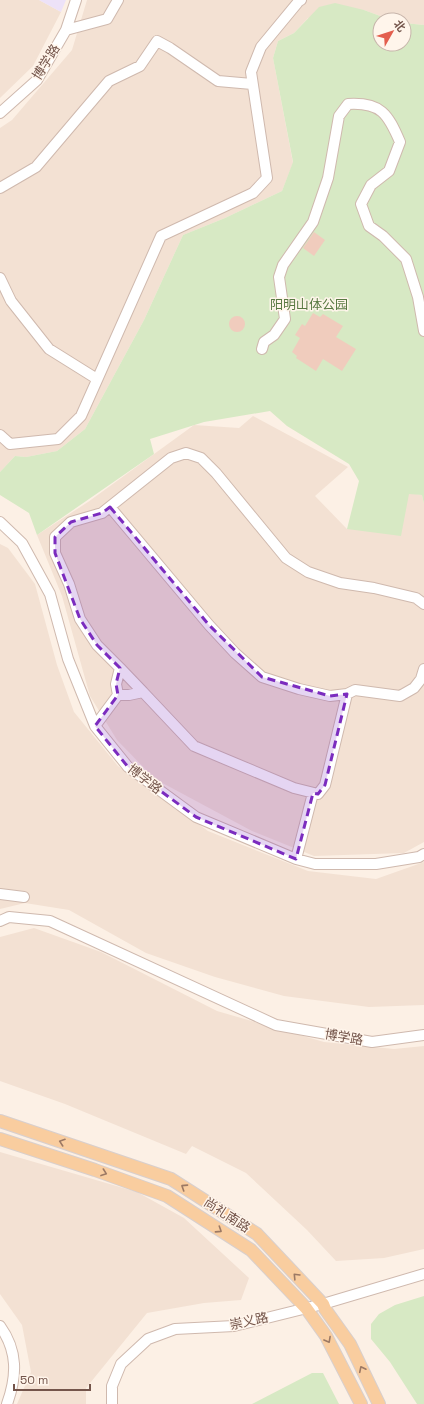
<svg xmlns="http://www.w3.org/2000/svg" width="424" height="1404" viewBox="0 0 424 1404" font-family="'Space Grotesk','Noto Sans SC',sans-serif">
<rect width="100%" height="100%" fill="#fcf0e5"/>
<path fill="#f3e1d3" d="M0 0H39L61 12 33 66 0 98Z
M87 0H424V25L404 23V20H391L364 10 308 18 294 33 278 41 273 58 293 163 282 191 225 218 183 235 144 320 85 429 57 451 26 457 15 456 0 472V128L12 120 72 50Z
M253 416 348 467 315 496 347 529 409 493 422 495 424 504V842L404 853 314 856 252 831 155 779 117 740 90 696 62 596 37 535 88 502 194 425 239 428Z
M0 544 8 548 35 584 57 665 74 712 118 766 208 831 308 871 376 879 424 862V1005L369 1007 284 996 215 977 146 953 69 910 25 903 0 909Z
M34 928 101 952 217 1011 324 1042 394 1049 424 1046V1249L384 1258 336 1261 307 1230 246 1173 192 1146 186 1154 65 1104 0 1081V937Z
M0 1152 137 1192 184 1218 249 1278 241 1300 204 1303 147 1313 86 1388V1404H17L31 1372 22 1325 0 1294Z"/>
<path fill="#ede2f8" d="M39 0H66L61 12Z"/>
<path fill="#d7e9c4" d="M335 3 364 10 391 20H380V44H404V23L424 25V504L422 495 409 494 401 536 347 529 359 481 349 464 287 426 270 411 204 422 150 439 154 454 37 535 29 513 0 495V472L15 456 26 457 57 451 85 429 144 320 183 235 225 218 282 191 293 162 273 58 278 41 294 33 319 7Z
M424 1296V1404H417L390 1362 371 1339V1324L379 1314 395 1305Z
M312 1373H323L339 1404H252Z"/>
<path fill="#f0ccbd" d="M314 232 325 240 314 256 303 248Z
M313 313 320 317 323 314 343 326 336 337 356 349 342 371 323 359 316 371 296 358 297 356 292 352 300 338 295 335 302 324 305 326Z
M229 324a8 8 0 1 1 16 0a8 8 0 1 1-16 0Z"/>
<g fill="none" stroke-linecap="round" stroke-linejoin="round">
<g stroke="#cfb9ae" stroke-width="12">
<path id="minor" d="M66 30 107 19 118 0
M0 113 37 80 66 30 76 0
M0 188 36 167 109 81 140 66 157 41 170 48 218 81 252 84
M0 278 11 301 49 349 97 379
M262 349 264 342 274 335 285 319 279 277 283 265 313 222 328 178 339 116 348 104C381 102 388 114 400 142L389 171 371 185 361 204 369 226 383 236 406 259 418 297 424 331
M0 435 10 444 58 439 81 416 161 236 253 193 267 178 251 72 261 47 299 1 301 0
M110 507 209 625 235 653 262 677 299 689 330 696 347 694 355 690 400 696 414 688 421 679 424 669
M0 522 22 543 50 594 68 659 95 726 128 767 196 817 296 859 315 864H376L419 857 424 854
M120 668 143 692
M118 695 116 684 120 668 97 645 80 619 69 584 55 553V537L71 522 102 513 171 458 186 453 201 458 216 473 286 558 308 572 340 583 374 588 416 598 424 604
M95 726 118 695H129L143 692 194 746 294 788 318 794 325 785 347 694
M296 859 313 793
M0 894 24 897
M0 921 9 917 50 921 276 1025 372 1042 424 1035
M0 1326C18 1351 17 1376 7 1404
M112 1404V1386L121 1364 148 1339 175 1329 234 1326 323 1304 424 1274"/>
</g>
<g stroke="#d8cfcd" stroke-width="14">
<path id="major" d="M0 1121 171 1179 257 1234 323 1304 325 1309 350 1344 379 1404
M0 1139 95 1170 167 1196 251 1250 306 1308 326 1336 361 1404"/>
</g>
<use href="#minor" stroke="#fff" stroke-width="10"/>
<use href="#major" stroke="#f9cd9f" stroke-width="12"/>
</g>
<defs><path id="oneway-chevron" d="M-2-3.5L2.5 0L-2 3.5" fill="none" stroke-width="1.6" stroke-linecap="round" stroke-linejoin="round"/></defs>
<g stroke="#9c7964">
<use href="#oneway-chevron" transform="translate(62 1142) rotate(-161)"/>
<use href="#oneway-chevron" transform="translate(104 1173) rotate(20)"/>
<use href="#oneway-chevron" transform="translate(184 1187) rotate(-147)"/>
<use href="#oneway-chevron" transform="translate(219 1230) rotate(33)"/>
<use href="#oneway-chevron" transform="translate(296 1276) rotate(-134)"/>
<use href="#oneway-chevron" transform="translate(328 1340) rotate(61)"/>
<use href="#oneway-chevron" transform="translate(362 1369) rotate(-116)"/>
</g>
<path fill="#7b2cbf" fill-opacity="0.2" stroke="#7b2cbf" stroke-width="3" stroke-dasharray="8 5" stroke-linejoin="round" d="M110 507 209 625 262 677 330 696 347 694 325 785 318 794 313 793 296 859 196 817 128 767 95 726 118 695 116 684 120 668 97 645 80 619 55 553V537L71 522 102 513Z"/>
<g text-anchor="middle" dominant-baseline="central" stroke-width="3" stroke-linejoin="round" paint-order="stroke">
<g font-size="13" fill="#74554b" stroke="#fff5eb">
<text transform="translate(46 62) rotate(-58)">博学路</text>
<text transform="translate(145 779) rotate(38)">博学路</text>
<text transform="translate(344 1037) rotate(10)">博学路</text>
<text transform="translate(227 1215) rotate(33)">尚礼南路</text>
<text transform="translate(249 1321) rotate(-12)">崇义路</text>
</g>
<g font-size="13" fill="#597942" stroke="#fff5eb">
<text x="309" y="304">阳明山体公园</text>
</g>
</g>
<g transform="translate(392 32) rotate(51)"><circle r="19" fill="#fff5eb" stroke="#c7b5ab"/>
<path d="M0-3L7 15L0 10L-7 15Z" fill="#e35e4d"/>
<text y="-6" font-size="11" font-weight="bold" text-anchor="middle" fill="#74554b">北</text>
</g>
<path d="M14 1384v6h76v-6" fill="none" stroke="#74554b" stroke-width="2"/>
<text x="20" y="1384" font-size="12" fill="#74554b" stroke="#fff5eb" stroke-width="3" paint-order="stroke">50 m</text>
</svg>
